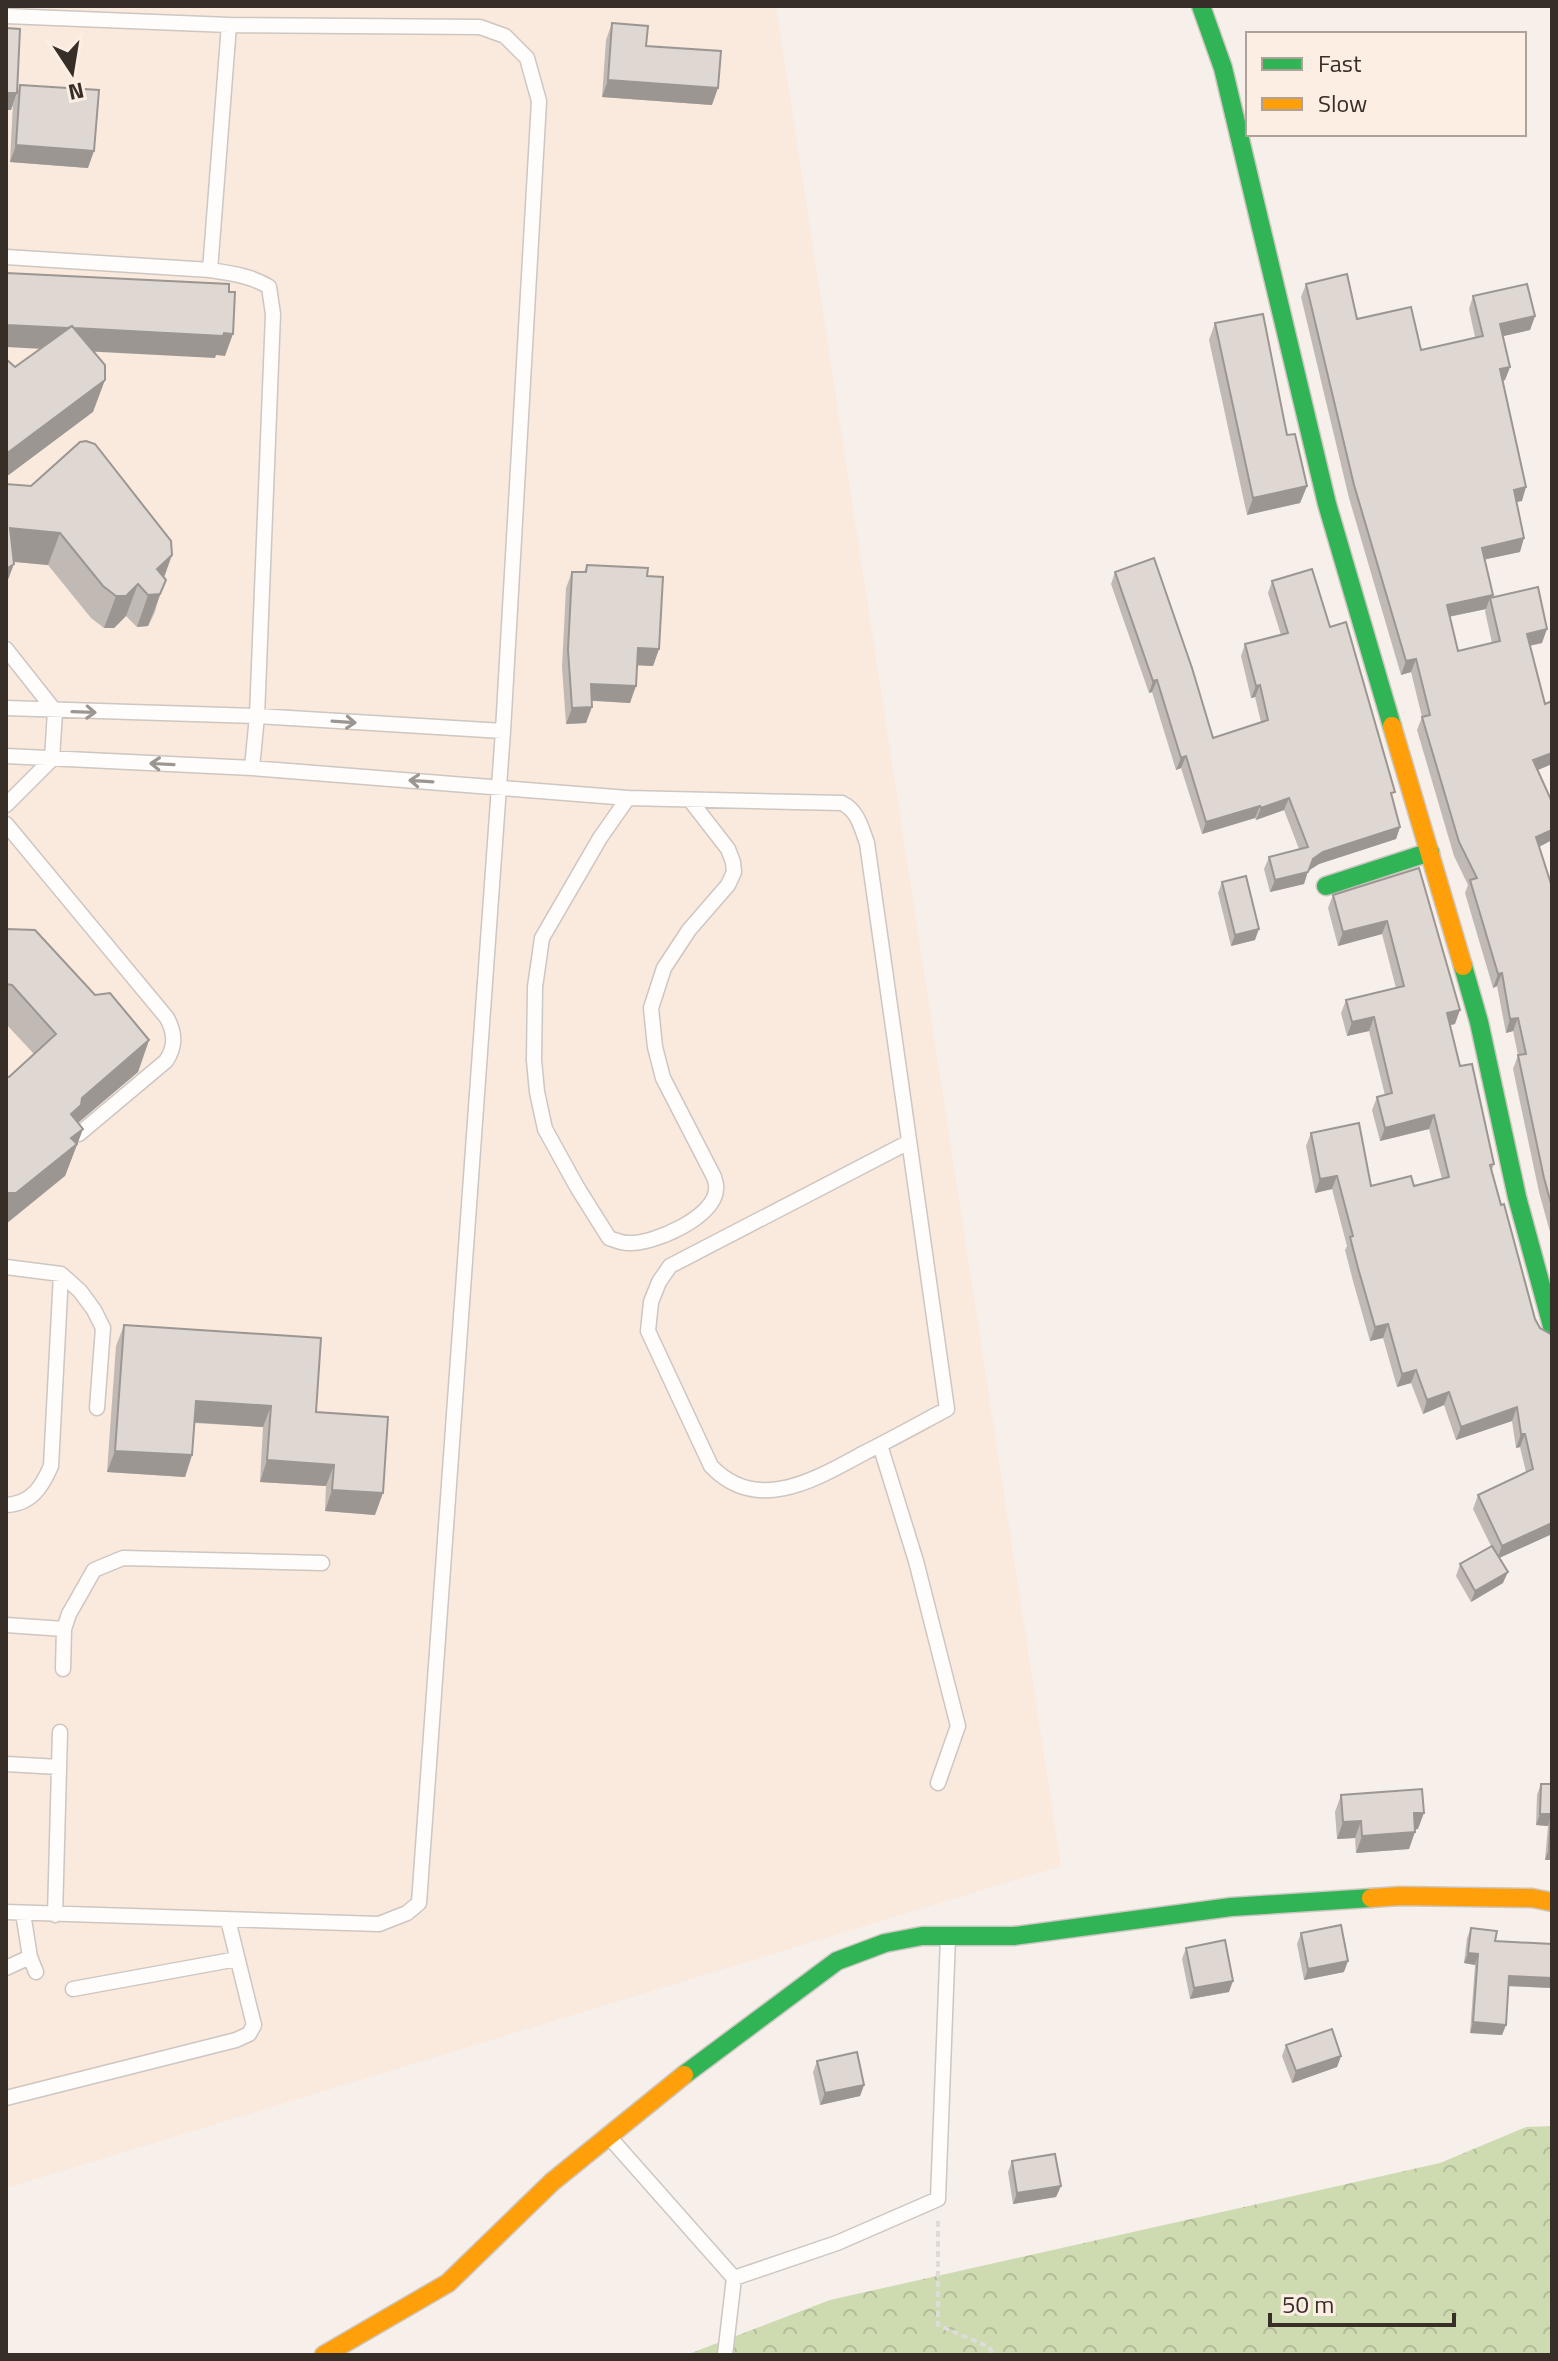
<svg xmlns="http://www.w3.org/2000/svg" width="1558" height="2361" viewBox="0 0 1558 2361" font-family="'Titillium Web',sans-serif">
<defs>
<pattern id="forest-crowns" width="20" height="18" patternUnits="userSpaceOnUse" patternTransform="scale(2)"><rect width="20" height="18" fill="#cedbb1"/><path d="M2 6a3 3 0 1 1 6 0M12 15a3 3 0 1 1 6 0" fill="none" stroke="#b2bc98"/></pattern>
</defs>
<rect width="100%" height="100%" fill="#f7efea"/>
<path fill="#fae9dd" d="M6 6H776L1061 1866 6 2188Z"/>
<path fill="url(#forest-crowns)" d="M1552 2126V2355H686L830 2300 1440 2163 1526 2127Z"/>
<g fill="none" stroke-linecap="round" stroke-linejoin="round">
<g stroke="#cec6c1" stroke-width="17">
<path id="lane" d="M6 16 229 25 480 27 505 36 527 58 539 101 503 731 419 1903 407 1913 379 1924 6 1912
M6 257 210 270C230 273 252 276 269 287L273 314 257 716 252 768
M210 270 229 25
M6 649 55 711 52 759 6 805
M6 708 257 716 503 731
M6 756 252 768 628 798 842 803C858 811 861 827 867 843L947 1409C919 1424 892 1439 864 1453 816 1479 757 1515 711 1466L648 1331 651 1302 659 1282 670 1266 909 1142
M628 798 600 838 542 938 535 987 534 1060 537 1092 545 1129 577 1187 609 1238C615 1240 621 1243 628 1243 652 1245 716 1217 716 1189 717 1185 715 1181 714 1177L663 1078 655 1047 651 1008 664 968 689 930 728 885 734 872 733 862 728 849 690 800
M6 824 167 1018C175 1033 176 1046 166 1061L79 1134
M6 1267 61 1274 80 1291 94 1310 103 1328 97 1408
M880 1445 916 1561 958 1726 938 1783
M6 1505C31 1504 42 1487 51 1466L61 1274
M6 1625 64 1629 69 1614 94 1570 123 1558 322 1563
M63 1669 64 1629
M6 1764 59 1767
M23 1913 30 1957 36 1972
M55 1915 60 1732
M6 1968 30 1957
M73 1989 237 1959
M6 2098 236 2040 249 2034 254 2025 228 1920
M611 2139 734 2278 837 2243 938 2199 948 1937
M725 2355 734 2278"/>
</g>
<g stroke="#cec6c1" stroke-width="21">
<path id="fast" d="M1201 6 1223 68 1327 504 1392 726
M1326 886 1430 852
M1463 966 1479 1022 1517 1197 1552 1326
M684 2075 837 1961 885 1943 922 1936H1014L1231 1907 1371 1898"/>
</g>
<g stroke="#cec6c1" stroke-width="21">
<path id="slow" d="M1392 726 1463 966
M1371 1898 1400 1896 1532 1898 1552 1902
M324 2355 448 2283 552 2182 684 2075"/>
</g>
<path stroke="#dedcdb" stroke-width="4" stroke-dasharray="6 4" stroke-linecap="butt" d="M938 2221V2325L989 2347 994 2355"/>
<use href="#lane" stroke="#fefdfc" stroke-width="14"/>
<use href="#fast" stroke="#30b455" stroke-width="18"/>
<use href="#slow" stroke="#ff9f0a" stroke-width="18"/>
</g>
<path fill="#c0b9b4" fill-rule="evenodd" d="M612 23 646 46 712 105 602 97 606 40Z
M20 85 88 168 10 162 13 103 11 110Z
M1306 284 1357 319 1421 350 1475 337 1469 309 1473 296 1535 316 1530 330 1503 336 1510 367 1505 380 1503 381 1522 501 1516 502 1520 552 1485 559 1493 595 1492 598 1542 643 1530 646 1552 764 1538 770 1552 802V840L1539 847 1552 887V1231L1550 1232 1539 1192 1513 1069 1518 1055 1513 1031 1506 1033 1497 986 1493 988 1465 893 1468 885 1454 856 1417 730 1422 717 1411 672 1401 675 1349 498 1301 297ZM1486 609 1485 611 1492 643 1458 651 1449 617Z
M1215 323 1287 435 1307 486 1300 503 1247 515 1209 340Z
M6 484 164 577 155 612 148 626 137 627 126 616 114 628H104L91 618 48 565 14 562Z
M587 565 647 576 659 649 653 666 637 665 630 703 592 701 586 723 566 724 562 667 566 588 572 572H584Z
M1115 572 1213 738 1261 722 1255 697 1251 698 1241 656 1245 644 1281 635 1268 593 1272 581 1330 627 1393 799 1400 827 1396 839 1319 864 1308 871 1304 884 1270 892 1264 869 1269 857 1299 849 1284 810 1256 820 1255 818 1202 834 1181 768 1176 770 1152 692 1149 693 1111 584Z
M1419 868 1455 1024 1450 1025 1460 1066 1494 1164 1492 1170 1501 1205 1535 1319 1540 1328 1550 1335 1552 1534 1499 1558 1503 1583 1471 1602 1456 1576 1460 1564 1491 1546 1473 1509 1478 1495 1526 1472 1520 1447 1516 1448 1512 1421 1456 1440 1444 1405 1423 1414 1411 1383 1397 1387 1383 1338 1370 1341 1353 1281 1345 1250 1347 1246 1332 1189 1315 1193 1306 1146 1311 1133 1371 1186H1414L1442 1179 1429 1129 1380 1141 1372 1110 1377 1097 1385 1095 1369 1031 1347 1036 1341 1013 1346 1000 1396 988 1382 934 1338 946 1328 908 1333 895Z
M1222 882 1255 940 1231 946 1218 893Z
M6 929 95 995 149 1040 138 1072 78 1123 83 1129 65 1176 9 1077 34 1054 6 1024Z
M124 1325 316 1412 375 1515 325 1511 326 1486 260 1482 263 1427 194 1423 192 1455 185 1477 107 1472 116 1346Z
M1541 1784H1552V1860H1545L1548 1826 1536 1825 1537 1795Z
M1341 1795 1418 1829 1415 1830 1409 1849 1356 1853 1355 1838 1337 1839 1335 1812Z
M1471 1928 1495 1941 1552 1944V1988L1508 1986 1506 2025 1502 2035 1470 2033 1475 1965 1464 1963 1467 1938Z
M1301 1933 1344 1972 1304 1980 1297 1944Z
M1186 1948 1229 1992 1190 1999 1182 1959Z
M1286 2045 1341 2056 1337 2067 1292 2083 1282 2056Z
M817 2061 864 2085 860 2096 820 2105 813 2072Z
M1012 2161 1061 2186 1056 2197 1013 2204 1008 2172Z"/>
<path fill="#9c9692" d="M608 80 718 88 712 105 602 97Z
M6 93H17L11 110H6Z
M16 145 94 151 88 168 10 162Z
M1535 316 1530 330 1495 338 1500 324Z
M6 325 233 334 225 356 216 355 215 358 6 347Z
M1510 367 1505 380 1495 383 1500 369Z
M105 380 93 412 6 477V454Z
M1307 486 1300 503 1247 515 1253 498Z
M1526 487 1522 501 1509 503 1514 490Z
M10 528 60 533 48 565 6 561Z
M1524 538 1520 552 1478 561 1482 548Z
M172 555 161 586 166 580 148 626 137 627 157 569Z
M14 564 6 585V569Z
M138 584 126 616 114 628H104L116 596Z
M1493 595 1491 600 1490 598 1486 609 1442 618 1447 605Z
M1547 629 1542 643 1522 647 1527 634Z
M638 648 659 649 653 666 632 665Z
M1416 659 1411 672 1401 675 1406 661Z
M1157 680 1152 692 1149 693 1153 681Z
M591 684 636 686 630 703 585 700Z
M1260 685 1255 697 1251 698 1256 686Z
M592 707 586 723 566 724 572 708Z
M1552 753V764L1528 774 1533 760Z
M1186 756 1181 768 1176 770 1181 758Z
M1289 798 1284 810 1256 820 1261 808Z
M1260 806 1255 818 1202 834 1206 822Z
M1400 827 1396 839 1319 864 1308 871 1304 884 1270 892 1275 880 1313 859 1323 852Z
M1552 830V840L1531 851 1536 837Z
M1387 921 1382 934 1338 946 1343 932Z
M1259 929 1255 940 1231 946 1235 935Z
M1502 973 1497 986 1493 988 1498 974Z
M1460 1010 1455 1024 1443 1027 1447 1013Z
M1374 1017 1369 1031 1347 1036 1352 1022Z
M1518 1018 1513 1031 1506 1033 1510 1019Z
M149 1040 138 1072 73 1127 71 1114 82 1098Z
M1434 1115 1429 1129 1380 1141 1385 1128Z
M83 1129 65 1176 6 1224V1193Z
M1337 1176 1332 1189 1315 1193 1320 1179Z
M1388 1324 1383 1338 1370 1341 1375 1327Z
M1416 1370 1411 1383 1397 1387 1402 1374Z
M1449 1392 1444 1405 1423 1414 1427 1400Z
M196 1401 271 1406 263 1427 188 1422Z
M1517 1407 1512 1421 1456 1440 1461 1427Z
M1521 1434H1525L1520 1447 1516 1448Z
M115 1451 192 1455 185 1477 107 1472Z
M267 1460 334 1465 326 1486 260 1482Z
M332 1490 383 1493 375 1515 325 1511Z
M1552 1523V1534L1497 1559 1502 1546Z
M1508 1572 1503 1583 1471 1602 1475 1591Z
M1414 1813H1424L1418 1829 1408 1830Z
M1540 1814H1552V1826L1551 1816 1548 1826 1536 1825Z
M1361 1821 1355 1838 1337 1839 1343 1822Z
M1415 1832 1409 1849 1356 1853 1362 1836Z
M1549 1848H1552V1860H1545Z
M1468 1953 1478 1954 1475 1965 1464 1963Z
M1348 1961 1344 1972 1304 1980 1308 1969Z
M1509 1976 1552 1978V1988L1506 1986Z
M1233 1981 1229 1992 1190 1999 1194 1988Z
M1473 2022 1506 2025 1502 2035 1470 2033Z
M1341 2056 1337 2067 1292 2083 1296 2071Z
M864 2085 860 2096 820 2105 825 2093Z
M1061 2186 1056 2197 1013 2204 1017 2193Z"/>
<path fill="#dfd7d1" stroke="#9c9692" stroke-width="2" d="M612 23 648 26 646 46 721 51 718 88 608 80Z
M6 28 20 29 17 93H6Z
M20 85 99 90 94 151 16 145Z
M6 273 229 284V292H235L233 334 224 333 223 336 74 328 72 326 68 328 6 325Z
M1347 274 1357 319 1411 307 1421 350 1483 336 1473 296 1527 284 1535 316 1500 324 1510 367 1500 369 1526 487 1514 490 1524 538 1482 548 1493 595 1447 605 1458 651 1500 641 1490 598 1538 587 1547 629 1527 634 1545 704 1552 701V753L1533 760 1552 802V830L1536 837 1552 887V1207L1544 1178 1518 1055 1526 1054 1518 1018 1510 1019 1502 973 1498 974 1470 880 1477 878 1459 842 1422 717 1430 715 1416 659 1406 661 1354 485 1306 284Z
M1263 314 1287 435 1295 434 1307 486 1253 498 1215 323Z
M72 326 105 365V380L6 454V359L15 367Z
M86 441 95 444 171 541 172 555 157 569 166 580 160 594 148 595 138 584 126 596H116L103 586 60 533 10 528 14 564 6 569V484L31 486 80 442Z
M1154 558 1192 668 1213 738 1268 720 1260 685 1256 686 1245 644 1288 633 1272 581 1312 569 1330 627 1346 622 1395 792 1391 793 1400 827 1323 852 1313 859 1308 872 1275 880 1269 857 1308 847 1289 798 1261 808 1260 806 1206 822 1186 756 1181 758 1157 680 1153 681 1115 572Z
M587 565 648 568 647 576 663 577 659 649 638 648 636 686 591 684 592 707 572 708 568 650 572 572H586Z
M1419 868 1460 1010 1447 1013 1460 1066 1472 1064 1494 1164 1490 1165 1501 1205 1504 1204 1535 1319 1540 1328 1552 1335V1523L1502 1546 1478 1495 1533 1469 1525 1434H1521L1517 1407 1461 1427 1449 1392 1427 1400 1416 1370 1402 1374 1388 1324 1375 1327 1358 1268 1350 1237 1353 1236 1337 1176 1320 1179 1311 1133 1359 1123 1371 1186 1411 1176 1414 1186 1449 1177 1434 1115 1385 1128 1377 1097 1392 1093 1374 1017 1352 1022 1346 1000 1404 986 1387 921 1343 932 1333 895Z
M1246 876 1259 929 1235 935 1222 882Z
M6 929 35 930 95 995 110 993 149 1040 82 1098 81 1105 71 1114 83 1129 71 1138 77 1144 16 1193H6V1077H9L56 1034 12 985 6 984Z
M124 1325 321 1338 316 1412 388 1417 383 1493 332 1490 334 1465 267 1460 271 1406 196 1401 192 1455 115 1451Z
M1492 1546 1508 1572 1475 1591 1460 1564Z
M1541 1784H1552V1814H1540Z
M1422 1789 1424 1813H1414L1415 1832 1362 1836 1361 1821 1343 1822 1341 1795Z
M1551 1816H1552V1848H1549Z
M1341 1925 1348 1961 1308 1969 1301 1933Z
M1471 1928 1497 1931 1495 1941 1552 1944V1978L1509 1976 1506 2025 1473 2022 1478 1954 1468 1953Z
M1225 1940 1233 1981 1194 1988 1186 1948Z
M1332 2029 1341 2056 1296 2071 1286 2045Z
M857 2052 864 2085 825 2093 817 2061Z
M1055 2154 1061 2186 1017 2193 1012 2161Z"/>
<defs><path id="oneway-shaft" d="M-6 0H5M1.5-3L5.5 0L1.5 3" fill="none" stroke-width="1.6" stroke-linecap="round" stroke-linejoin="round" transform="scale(2)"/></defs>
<g stroke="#9b9692">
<use href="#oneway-shaft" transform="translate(84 712) rotate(2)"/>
<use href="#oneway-shaft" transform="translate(344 722) rotate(4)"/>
<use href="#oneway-shaft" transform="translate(162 764) rotate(-177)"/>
<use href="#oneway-shaft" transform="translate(421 781) rotate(-176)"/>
</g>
<rect width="1558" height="2361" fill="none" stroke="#382e28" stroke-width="16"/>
<rect x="1246" y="32" width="280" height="104" fill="#fdeee4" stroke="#aea199" stroke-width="2"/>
<rect x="1262" y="58" width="40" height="12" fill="#30b455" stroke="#aea199" stroke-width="2"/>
<text x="1318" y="72" font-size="24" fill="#382e28">Fast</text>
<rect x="1262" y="98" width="40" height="12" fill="#ff9f0a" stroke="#aea199" stroke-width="2"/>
<text x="1318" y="112" font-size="24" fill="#382e28">Slow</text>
<g transform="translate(72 72) rotate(168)" stroke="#fdeee4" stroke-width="6" paint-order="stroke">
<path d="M0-6L14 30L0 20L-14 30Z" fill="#382e28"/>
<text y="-12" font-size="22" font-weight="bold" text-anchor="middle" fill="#382e28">N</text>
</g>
<path d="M1270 2313v12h184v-12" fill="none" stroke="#382e28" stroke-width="4"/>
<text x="1282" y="2313" font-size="24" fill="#382e28" stroke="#fdeee4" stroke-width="6" paint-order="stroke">50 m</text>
</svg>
